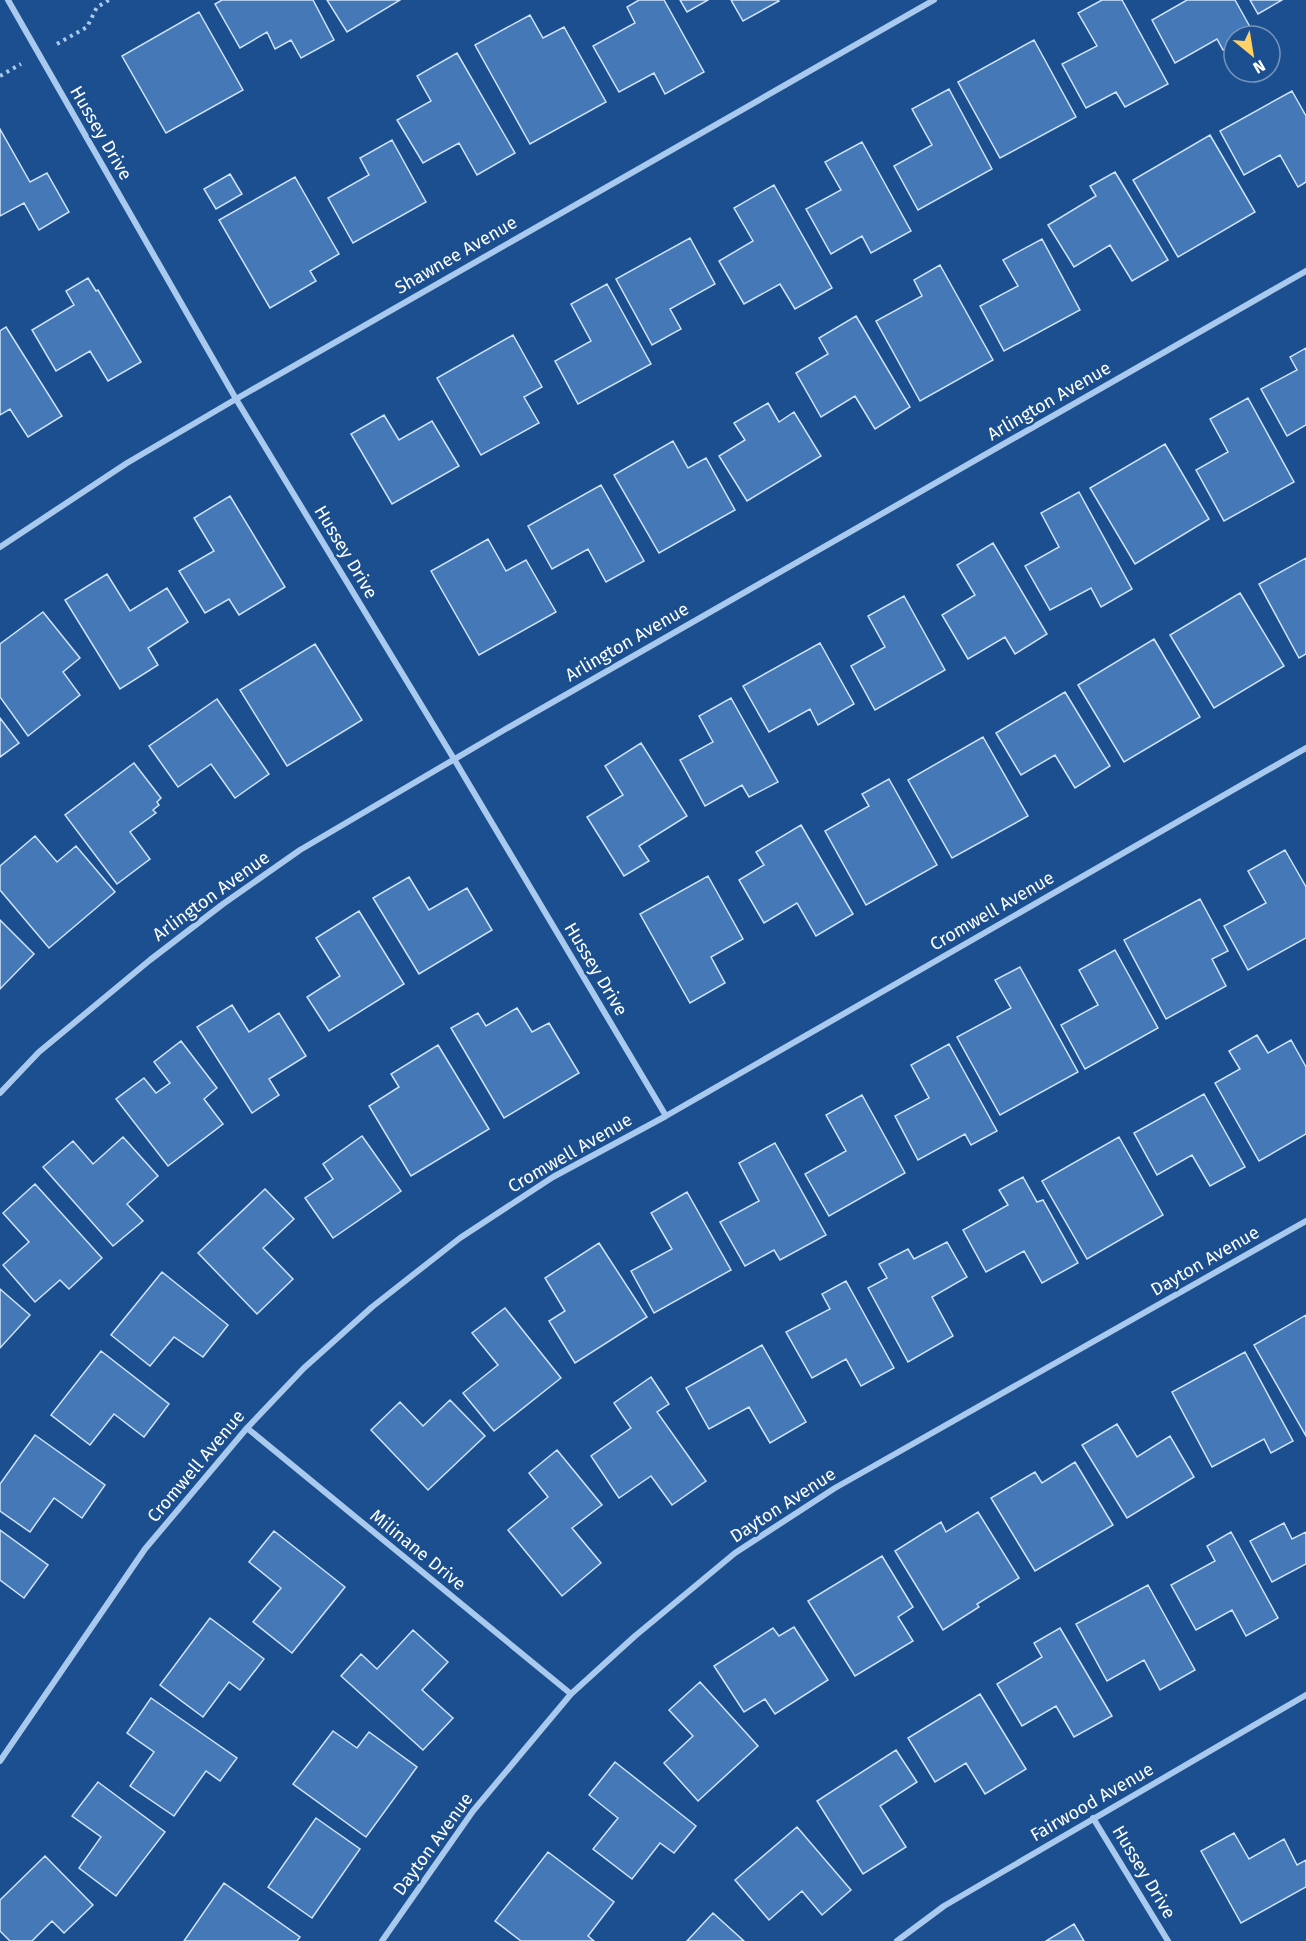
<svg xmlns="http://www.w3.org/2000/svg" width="1306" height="1941" viewBox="0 0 1306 1941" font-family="'Fira Sans',sans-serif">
<rect width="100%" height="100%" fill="#1b4f8f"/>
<path fill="#4478b7" stroke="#cfe3fa" stroke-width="1.5" d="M222 0H313L334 40 301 58 291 40 275 49 267 32 240 48 215 4Z
M327 0H400L347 32Z
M639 0H664L704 72 665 94 654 73 619 92 593 46 635 23 627 7Z
M680 0H708L687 12Z
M731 0H778L779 1 743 21Z
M1102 0H1122L1168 84 1125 107 1116 92 1086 108 1062 64 1097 46 1078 13Z
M1187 0H1235L1254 34 1249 36H1234V44L1223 50 1217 39 1175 63 1152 20Z
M1250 0H1282L1258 14Z
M199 12 243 90 166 133 122 56Z
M530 15 543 38 564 27 606 102 530 144 475 45Z
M1034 40 1076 117 1000 158 958 82Z
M457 53 515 153 477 175 459 143 423 163 397 120 431 101 417 76Z
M949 89 992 169 918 210 894 166 932 145 912 109Z
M1292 91 1306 116V182L1298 187 1280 155 1244 175 1220 131Z
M0 129 30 182 47 173 69 212 39 230 24 203 0 216Z
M1210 135 1255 212 1178 257 1133 180Z
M392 140 426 202 353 243 328 198 369 175 360 158Z
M862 142 911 231 871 253 862 236 831 254 806 209 841 190 825 162Z
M1115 172 1168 260 1132 281 1110 245 1074 267 1048 225 1096 196 1090 186Z
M230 174 242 194 216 209 204 189Z
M295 177 339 254 310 271 316 281 270 308 219 220Z
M774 185 832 288 795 309 780 284 744 304 719 261 753 241 734 208Z
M690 238 715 284 670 309 681 329 652 345 616 279Z
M1042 239 1080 310 1004 351 980 306 1018 286 1003 260Z
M940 265 993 360 920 401 876 321 922 296 914 280Z
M88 278 96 291 98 290 141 362 108 381 90 351 56 371 32 330 74 305 66 291Z
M607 284 651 364 578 404 555 361 591 341 571 304Z
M856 316 910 407 875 429 855 396 821 417 796 373 828 354 819 338Z
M6 327 62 416 28 437 10 409 0 415V331Z
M513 335 542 387 524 397 539 423 481 455 437 378Z
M1306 348V425L1287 436 1261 389 1297 370 1290 357Z
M1248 398 1294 482 1224 521 1196 470 1228 452 1210 419Z
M768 403 779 422 794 412 821 456 747 501 719 456 745 440 734 423Z
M384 415 399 440 432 421 459 466 392 504 351 434Z
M673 441 688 468 706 458 735 510 659 553 614 475Z
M1165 444 1209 519 1135 564 1090 488Z
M601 485 644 561 606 582 588 549 552 569 528 526Z
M1079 492 1132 589 1101 607 1091 588 1050 610 1025 566 1059 547 1041 513Z
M230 496 285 587 239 615 229 599 205 613 179 571 214 551 194 518Z
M488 539 506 571 526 560 556 612 479 655 431 571Z
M993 543 1047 634 1015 654 1005 637 968 659 942 615 975 595 957 565Z
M1306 558V654L1299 658 1259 584Z
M107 574 130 611 167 588 188 622 148 648 158 665 120 689 65 600Z
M1240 593 1284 666 1214 708 1170 635Z
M904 596 945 670 875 710 851 666 885 647 868 616Z
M43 612 80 658 63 672 80 695 28 736 0 697V644Z
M1154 639 1200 717 1124 762 1078 685Z
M820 643 854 704 818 725 810 709 769 732 743 686Z
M315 644 362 720 287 766 240 690Z
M1065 692 1110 766 1075 788 1055 755 1021 775 996 733Z
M731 698 778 782 749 797 742 785 705 806 680 760 713 742 699 716Z
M217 699 269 774 235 798 211 764 178 787 149 746Z
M0 718 19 743 0 757Z
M983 737 1028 816 952 858 908 780Z
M641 743 687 816 639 846 649 861 624 876 587 817 623 795 605 766Z
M134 763 161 798 157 802 159 805 153 810 156 813 130 832 150 859 117 884 65 815Z
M889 779 937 865 866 905 825 831 869 806 862 794Z
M801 825 853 914 816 936 797 903 764 923 739 880 764 865 756 852Z
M35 836 57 862 76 846 115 892 49 948 0 890V866Z
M1285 850 1306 887V938L1248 970 1224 926 1266 903 1248 871Z
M708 876 743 939 711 957 725 983 690 1003 640 914Z
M409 877 429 910 467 888 492 930 419 974 373 898Z
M1200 899 1228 951 1212 959 1226 986 1166 1019 1124 940Z
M359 911 404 984 329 1031 307 997 340 976 316 938Z
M0 920 34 954 0 989Z
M1115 950 1158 1028 1085 1069 1061 1025 1098 1005 1079 970Z
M1020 967 1078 1072 1000 1115 957 1037 1011 1008 995 980Z
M232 1005 249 1032 279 1013 306 1056 269 1079 279 1095 252 1113 197 1027Z
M517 1008 532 1032 549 1023 579 1073 504 1118 451 1028 478 1013 486 1026Z
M1257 1035 1268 1053 1291 1040 1306 1067V1134L1259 1161 1215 1083 1240 1069 1229 1051Z
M181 1041 217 1088 204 1099 223 1124 168 1166 116 1099 144 1078 156 1093 170 1083 154 1062Z
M949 1044 997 1131 971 1145 965 1134 918 1160 895 1116 929 1098 911 1065Z
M438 1045 489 1129 411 1176 369 1106 399 1087 391 1074Z
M1204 1094 1245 1167 1210 1186 1192 1155 1157 1175 1134 1133Z
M862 1095 905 1173 829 1216 805 1174 846 1151 826 1115Z
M362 1136 401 1191 333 1238 305 1198 333 1179 323 1164Z
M123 1137 158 1176 127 1204 143 1221 113 1246 43 1167 73 1141 93 1164Z
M1119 1137 1163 1215 1087 1259 1042 1181Z
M775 1143 826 1235 780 1260 774 1250 745 1266 720 1222 759 1201 739 1163Z
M1023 1177 1037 1202 1043 1200 1078 1263 1042 1283 1024 1251 986 1272 963 1230 1008 1205 999 1190Z
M35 1184 102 1258 69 1289 60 1280 35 1302 3 1265 29 1242 3 1213Z
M265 1189 294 1219 263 1248 293 1279 257 1314 198 1253Z
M687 1192 731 1270 654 1313 631 1271 672 1249 651 1213Z
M947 1242 967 1277 932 1297 953 1336 908 1362 868 1288 887 1278 879 1264 908 1249 914 1259Z
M599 1243 647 1317 575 1363 549 1321 565 1311 545 1278Z
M162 1272 228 1325 203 1357 174 1337 150 1366 111 1335Z
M846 1281 894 1368 861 1386 846 1359 812 1378 786 1332 830 1309 822 1294Z
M0 1289 30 1315 0 1348Z
M505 1308 561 1378 494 1431 463 1393 498 1365 472 1333Z
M1306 1315V1436L1254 1345Z
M762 1345 806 1422 770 1443 749 1407 709 1429 686 1388Z
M101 1351 169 1404 144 1437 114 1414 90 1445 51 1415Z
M1245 1352 1293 1441 1271 1453 1264 1439 1212 1467 1172 1392Z
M651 1377 669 1404 657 1412 706 1481 672 1505 651 1476 619 1498 591 1456 631 1428 614 1403Z
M450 1400 485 1436 428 1490 371 1430 400 1402 423 1426Z
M1117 1424 1137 1457 1170 1436 1194 1477 1127 1518 1082 1445Z
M35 1435 105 1485 82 1518 54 1498 30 1532 0 1511V1484Z
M557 1450 602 1505 572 1528 601 1563 562 1596 508 1530 548 1497 529 1473Z
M1075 1462 1113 1525 1035 1571 991 1498 1035 1472 1042 1483Z
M978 1512 1019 1578 977 1604 979 1607 943 1630 895 1551 941 1522 946 1532Z
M1284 1523 1292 1539 1306 1532V1564L1272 1582 1250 1541Z
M0 1530 48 1565 24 1598 0 1580Z
M274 1531 345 1587 292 1653 253 1622 281 1588 249 1562Z
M1231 1532 1278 1618 1246 1636 1232 1610 1196 1630 1171 1585 1215 1561 1207 1546Z
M882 1556 913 1607 898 1617 913 1641 855 1676 808 1601Z
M1148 1585 1195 1670 1160 1690 1144 1660 1107 1681 1076 1624Z
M210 1618 264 1659 240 1690 229 1682 203 1717 160 1685Z
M794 1627 828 1680 775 1714 765 1699 744 1712 714 1666 773 1628 779 1636Z
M1060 1628 1112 1716 1074 1737 1056 1706 1022 1726 997 1684 1042 1657 1034 1643Z
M413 1630 448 1662 422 1690 453 1718 423 1750 341 1676 361 1654 377 1669Z
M700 1682 758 1746 698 1801 664 1763 693 1736 669 1710Z
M980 1694 1026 1769 985 1794 966 1763 935 1782 908 1738Z
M151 1698 237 1758 220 1781 206 1771 174 1816 130 1786 154 1752 127 1733Z
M333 1731 357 1748 369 1732 417 1767 366 1837 293 1784Z
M896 1750 917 1782 880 1806 906 1847 863 1874 817 1801Z
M615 1762 696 1826 674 1853 660 1843 632 1879 593 1849 618 1818 589 1795Z
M98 1782 165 1832 116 1896 79 1868 101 1837 72 1816Z
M316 1818 360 1849 312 1918 268 1887Z
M797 1827 851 1890 822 1915 802 1891 769 1920 735 1880Z
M1234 1833 1249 1859 1284 1839 1297 1865 1306 1860V1887L1241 1923 1201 1851Z
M548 1852 614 1902 588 1936 594 1941H521L495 1921Z
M45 1856 93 1905 64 1933 52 1921 32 1941H10L0 1931V1900Z
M224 1883 300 1937 297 1941H184Z
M713 1913 744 1941H687Z
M1074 1924 1084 1941H1046Z"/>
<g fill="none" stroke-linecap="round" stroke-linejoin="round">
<path stroke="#a9c9ee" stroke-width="4" stroke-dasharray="3 4.5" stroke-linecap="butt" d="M57 44 87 27 97 7 109 0
M0 76 21 64"/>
<path stroke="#a9c9ee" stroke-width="6" d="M8 0 236 399 454 759 666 1116
M0 547 127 463 236 399 934 0
M0 1093 39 1052 150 960 223 904 300 850 504 730 1306 271
M247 1428 571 1694
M0 1761 145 1549 247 1428 304 1368 372 1307 460 1238 553 1177 666 1116 1306 748
M1093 1818 1168 1941
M382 1941 473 1811 571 1694 635 1636 735 1553 835 1488 1306 1221
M897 1941 944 1906 1306 1695"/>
</g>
<g text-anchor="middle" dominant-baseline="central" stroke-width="5" stroke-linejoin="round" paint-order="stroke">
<g font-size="18" fill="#fff" stroke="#1b4f8f">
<text transform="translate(101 133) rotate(60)">Hussey Drive</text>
<text transform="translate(456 255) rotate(-30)">Shawnee Avenue</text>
<text transform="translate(1049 401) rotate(-30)">Arlington Avenue</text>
<text transform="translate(346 552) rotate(59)">Hussey Drive</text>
<text transform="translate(627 642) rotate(-30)">Arlington Avenue</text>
<text transform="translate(211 896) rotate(-36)">Arlington Avenue</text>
<text transform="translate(992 911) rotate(-30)">Cromwell Avenue</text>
<text transform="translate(596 969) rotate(59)">Hussey Drive</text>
<text transform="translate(570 1153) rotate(-30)">Cromwell Avenue</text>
<text transform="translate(1205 1261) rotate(-30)">Dayton Avenue</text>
<text transform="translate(196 1466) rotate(-50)">Cromwell Avenue</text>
<text transform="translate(783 1505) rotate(-33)">Dayton Avenue</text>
<text transform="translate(418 1550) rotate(39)">Milinane Drive</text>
<text transform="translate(1092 1802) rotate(-30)">Fairwood Avenue</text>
<text transform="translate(433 1844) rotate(-54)">Dayton Avenue</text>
<text transform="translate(1144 1872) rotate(59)">Hussey Drive</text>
</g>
</g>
<g transform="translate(1252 54) rotate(150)"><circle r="28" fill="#1b4f8f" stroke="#7695bc" stroke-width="1.5"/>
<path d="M0-4.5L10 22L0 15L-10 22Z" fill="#ffd166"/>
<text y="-9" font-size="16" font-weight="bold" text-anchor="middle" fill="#ffffff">N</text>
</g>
</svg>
